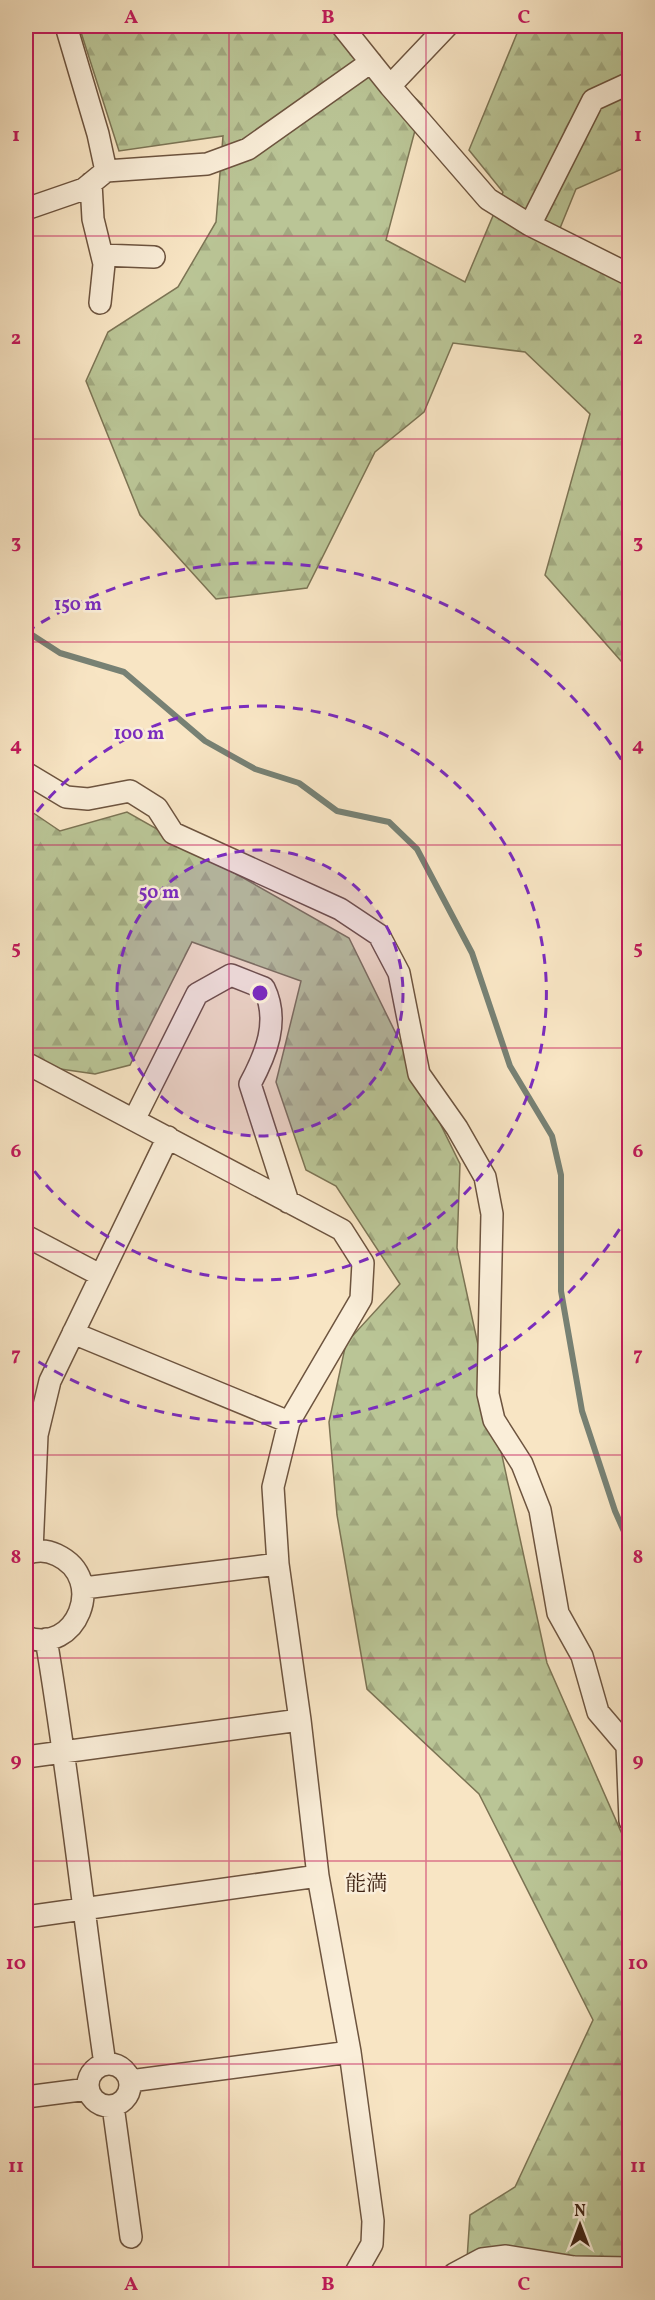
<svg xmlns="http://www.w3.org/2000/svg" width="655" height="2300" viewBox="0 0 655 2300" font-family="Vollkorn,'Noto Serif JP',serif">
<defs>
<pattern id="forest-firs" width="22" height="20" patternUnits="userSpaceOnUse" patternTransform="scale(1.5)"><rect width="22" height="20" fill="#bac596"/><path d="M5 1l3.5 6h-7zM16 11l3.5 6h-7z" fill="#a1a980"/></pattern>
</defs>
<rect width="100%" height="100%" fill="#f8e5c4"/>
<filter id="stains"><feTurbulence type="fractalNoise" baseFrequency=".00333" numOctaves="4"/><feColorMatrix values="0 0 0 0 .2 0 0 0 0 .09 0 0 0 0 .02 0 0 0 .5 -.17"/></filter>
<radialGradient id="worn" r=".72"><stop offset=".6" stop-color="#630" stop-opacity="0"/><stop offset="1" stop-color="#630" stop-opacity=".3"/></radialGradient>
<path fill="url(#forest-firs)" stroke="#7c7454" stroke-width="1.5" d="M79 26H334L422 104 386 240 465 282 503 192 469 150 520 26H629V172L624 168 576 189 556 238 629 283V670L545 575 590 414 525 352 453 343 424 412 375 452 307 588 216 599 140 515 86 381 108 332 178 287 216 222 223 136 119 151Z
M26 808 60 831 127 812 349 938 460 1164 457 1248 547 1663 629 1850V2274H466L470 2215 515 2187 593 2020 479 1794 367 1689 337 1515 329 1422 346 1343 400 1284 336 1186 306 1170 276 1082 301 981 192 942 130 1065 95 1074 26 1064Z"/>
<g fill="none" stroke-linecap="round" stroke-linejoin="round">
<path stroke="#778174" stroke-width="6" d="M26 631 60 653 124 672 205 741 255 769 299 783 337 811 389 822 417 849 472 953 510 1066 552 1136 561 1175V1291L582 1411 615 1511 630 1545"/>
<g stroke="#6d543f" stroke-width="24">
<path id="minor" d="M66 26 98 134 106 171
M342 26 390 86 488 199 530 225 630 275
M390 86 447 26
M91 183 93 219 104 264 100 303
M26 209 84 189 106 171 207 164 248 149 371 62
M530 225 593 100 630 83
M102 255 154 257
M26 773 66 797 88 799 130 791 157 808 173 833 340 909 379 935 399 973 419 1074 457 1128 485 1177 492 1214 488 1394 494 1420 522 1464 540 1510 558 1613 582 1656 598 1712 627 1746 630 1821
M26 1063 342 1230 363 1263 361 1299 289 1422 273 1487 278 1564 300 1720 318 1876 350 2052 373 2221 372 2244 355 2274
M134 1120 197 994 231 975 264 988C280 1021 266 1054 250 1084L288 1202
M26 1236 100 1275
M73 1333 289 1422
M32 1551 37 1435 50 1381 168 1137
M26 1554C36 1550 47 1550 57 1555 108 1579 76 1656 26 1637
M84 1588 278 1564
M46 1639C70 1780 84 1922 105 2064
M26 1757 300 1720
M26 1917 318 1876
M88 2085a21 21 0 1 1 42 0a21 21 0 1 1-42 0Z
M130 2081 350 2052
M26 2097 88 2089
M113 2106 131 2237
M454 2274 482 2259 506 2256 574 2267 630 2268"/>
</g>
<use href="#minor" stroke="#faeed9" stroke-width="21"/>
</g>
<path fill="none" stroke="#c2185b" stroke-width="1.5" stroke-opacity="0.55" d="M229 26V2274M426 26V2274M26 236H630M26 439H630M26 642H630M26 845H630M26 1048H630M26 1252H630M26 1455H630M26 1658H630M26 1861H630M26 2064H630"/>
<circle cx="260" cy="993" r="143" fill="#7b2cbf" fill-opacity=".12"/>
<g fill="none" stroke="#7b2cbf" stroke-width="3" stroke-dasharray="10 8">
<circle cx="260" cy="993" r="143"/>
<path d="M26 826A287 287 0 1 1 26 1160"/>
<path d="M629 1214A430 430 0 0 1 26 1354M26 632A430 430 0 0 1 629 772"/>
</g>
<g text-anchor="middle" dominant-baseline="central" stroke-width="5" stroke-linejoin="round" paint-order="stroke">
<g font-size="21" fill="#3f2313" stroke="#faeed9">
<text x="366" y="1884">能満</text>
</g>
</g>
<circle cx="260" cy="993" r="9" fill="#7b2cbf" stroke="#faeed9" stroke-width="3"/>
<g font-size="18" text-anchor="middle" font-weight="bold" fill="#7b2cbf" stroke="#faeed9" stroke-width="5" stroke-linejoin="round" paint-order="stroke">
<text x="78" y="610">150 m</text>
<text x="139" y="739">100 m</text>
<text x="159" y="898">50 m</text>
</g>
<rect width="655" height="2300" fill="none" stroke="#f8e5c4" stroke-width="66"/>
<g transform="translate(580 2225)" stroke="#faeed9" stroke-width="4.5" paint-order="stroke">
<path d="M0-4.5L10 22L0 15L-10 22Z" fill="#3f2313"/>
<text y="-9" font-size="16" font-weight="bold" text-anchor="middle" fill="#3f2313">N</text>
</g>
<rect x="33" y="33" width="589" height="2234" fill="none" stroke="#c2185b" stroke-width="2"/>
<g font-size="20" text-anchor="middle" font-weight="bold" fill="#c2185b">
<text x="131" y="23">A</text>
<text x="328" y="23">B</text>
<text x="524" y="23">C</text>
<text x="16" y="141">1</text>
<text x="638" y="141">1</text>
<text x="16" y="344">2</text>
<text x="638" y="344">2</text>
<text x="16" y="548">3</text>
<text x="638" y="548">3</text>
<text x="16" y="751">4</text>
<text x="638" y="751">4</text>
<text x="16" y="954">5</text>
<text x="638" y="954">5</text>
<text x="16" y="1157">6</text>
<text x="638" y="1157">6</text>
<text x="16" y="1360">7</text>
<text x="638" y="1360">7</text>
<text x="16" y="1563">8</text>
<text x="638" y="1563">8</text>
<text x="16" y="1766">9</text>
<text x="638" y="1766">9</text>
<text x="16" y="1969">10</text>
<text x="638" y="1969">10</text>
<text x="16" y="2172">11</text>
<text x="638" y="2172">11</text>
<text x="131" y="2290">A</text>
<text x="328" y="2290">B</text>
<text x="524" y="2290">C</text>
</g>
<rect width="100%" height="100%" filter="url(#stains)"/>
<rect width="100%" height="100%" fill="url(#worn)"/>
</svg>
